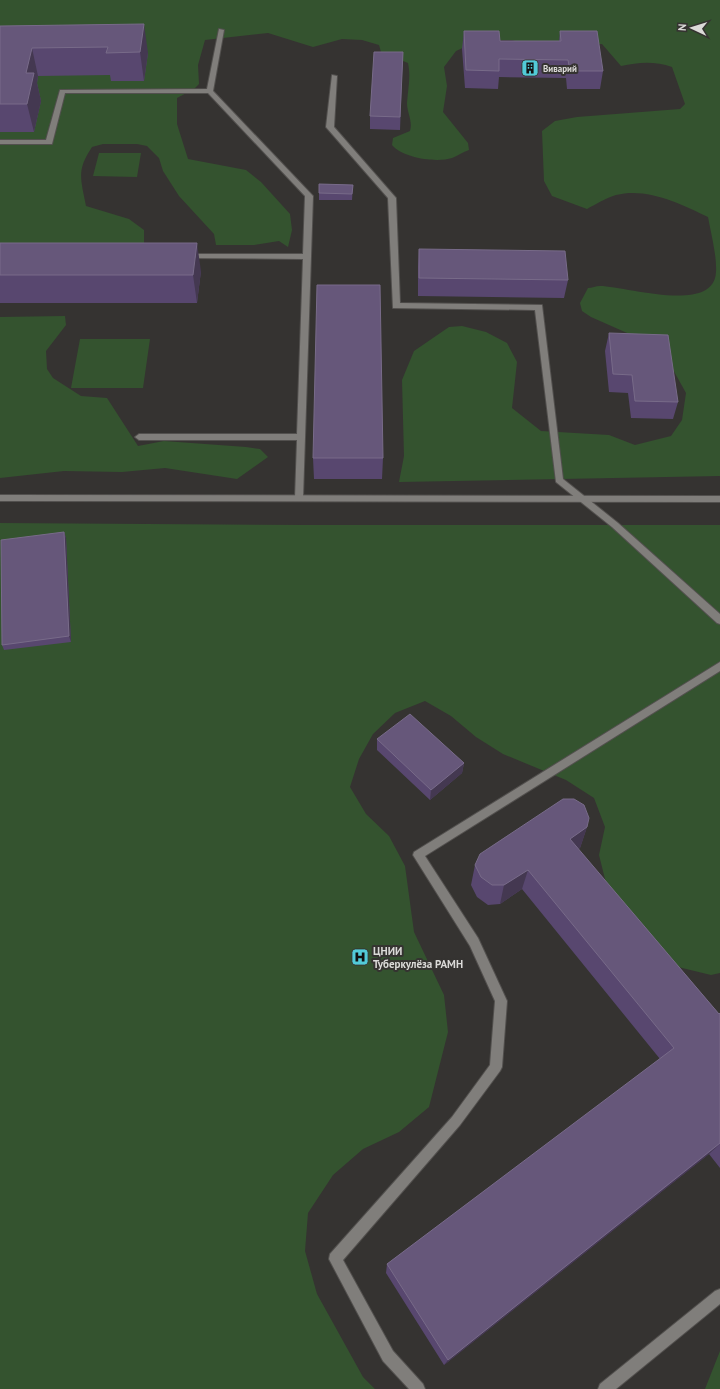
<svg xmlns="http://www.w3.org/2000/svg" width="720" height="1389" viewBox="0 0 720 1389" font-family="'PT Sans',sans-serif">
<rect width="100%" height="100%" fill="#353331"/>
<path fill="#34532f" d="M0 0H720V476L399 482 404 456 402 380 414 351 449 327 462 326 486 332 507 343 517 362 512 408 541 431 609 435 635 445 671 436 682 420 686 393 661 348 591 317 582 311 580 303 588 288C592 288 596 286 600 286 625 286 714 315 716 272 717 257 711 233 708 217 681 204 647 187 616 195 606 198 596 204 587 209L552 196 544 181 542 131 555 121 577 117 680 109 685 104 672 67C655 61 639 62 621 66L602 44 560 45 542 49 512 40H480L456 51 444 67 447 86 443 112 468 143 469 150C463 152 457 156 452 158 436 163 403 158 392 145L393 138 410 131C413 121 407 113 407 103 408 88 411 77 408 63L381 52 379 45 362 40 342 39 313 47 268 33 205 40 198 65 199 84 194 89 177 98V124L188 159 246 170 261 182 290 214 292 230 288 247 279 241 254 245H216L214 234 179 196 163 171 159 158 147 146 137 144H103L92 147C76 171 81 179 86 206L129 219 144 230V245L0 247Z
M99 153H141L137 177 93 176Z
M65 316 66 325 46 351 47 369 53 378 81 396 107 398 138 446 164 441 246 447 260 449 268 457 237 479 165 468 122 472 64 471 0 478V317Z
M80 339H150L143 388H71Z
M0 523 307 525H720V973L711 975 674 966 607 887 599 855 605 827 594 798 566 780 503 754 476 737 451 716 425 701 395 713 373 734 359 759 350 787 366 814 389 836 405 866 414 932 444 995 448 1032 429 1107 399 1132 363 1149 333 1175 308 1213 305 1251 317 1294 363 1377 375 1389H0Z
M720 1351V1389H705Z"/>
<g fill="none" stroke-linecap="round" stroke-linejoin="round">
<g stroke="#52504e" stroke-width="2">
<path id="service" d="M219 29 224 30 213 91 313 196 303 498 299 501 295 498 297 440H139L135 437 139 434H297L303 259 186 258 182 256 186 254H303L305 196 208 93H65L52 144H0V140H46L60 90 207 89Z
M332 75 337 76 334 127 396 198 400 303 542 305 563 479 618 523 720 614V624L717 623 612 527 556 482 535 310 393 308 388 198 326 127Z
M720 662V671L425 856 478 938 507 1001 502 1067 500 1071 460 1125 343 1260 393 1351 423 1384 425 1389H409L383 1361 329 1259 330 1254 452 1117 490 1065 495 1001 470 946 413 855 414 852Z
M720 1289V1304L616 1389H598L600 1384 715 1291Z"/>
</g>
<g stroke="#52504e" stroke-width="2">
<path id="minor" d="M0 495 720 496V502L0 501Z"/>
</g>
<use href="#service" fill="#807e7b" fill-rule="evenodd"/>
<use href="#minor" fill="#807e7b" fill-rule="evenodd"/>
</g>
<path fill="#58476f" d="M0 26 148 53 144 81H111L110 75 38 76 37 83 41 101 34 132H0Z
M464 31 500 41H559L560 31 603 71 600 89H567L566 78 499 77 498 89 465 88 462 49Z
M403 52 400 130 370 129V116Z
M319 184 353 185 352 200H319Z
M0 243 201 271 197 303H0Z
M419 249 568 280 564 298 418 296V267Z
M609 333 678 402 673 419 631 418 628 393 609 392 605 351Z
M313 458H383L382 479H314Z
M64 532 66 538 71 642 4 650 2 645Z
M377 739 464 763 462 773 430 800 377 750Z
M587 827 580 848 578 849 719 1014 720 1013V1168L709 1154 444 1365 386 1273 387 1264 660 1059 522 889 500 904 488 905 477 897 471 885 475 865Z"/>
<path fill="#443851" d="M144 24 148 53 144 81 140 52Z
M32 48 38 76 37 83 41 101 34 132 27 104 26 73Z
M197 243 201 271 197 303 193 275Z
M64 532 66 538 71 642 69 636Z
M464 763 462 773 430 800 431 790Z
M587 827 580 848 564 860 570 839Z
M528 870 522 889 500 904 504 885Z
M720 1144 709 1154 444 1365 448 1360Z"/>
<path fill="#66577a" stroke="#786b89" d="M144 24 140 52 106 53 108 47 32 48 26 73H34L27 104H0V26Z
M464 31H499L500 41H561L560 31H597L603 71H570L568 60 499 59V71L466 70Z
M374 52H403L400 117 370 116Z
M319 184 353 185 352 194 319 193Z
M0 243H197L193 275H0Z
M419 249 565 251 568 280 419 278Z
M317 285H380L383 458H313Z
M609 333 668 335 678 402 635 401 632 375 613 374Z
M64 532 69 636 2 645 1 540Z
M410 714 464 763 431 790 377 739Z
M563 799H574L584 805 589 818 587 827 570 839 719 1014 720 1013V1143L448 1360 387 1264 674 1048 528 870 504 885H492L481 877 475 865 480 854Z"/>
<defs>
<g id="building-square" transform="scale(0.9)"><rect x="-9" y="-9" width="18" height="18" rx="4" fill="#52cbd8" stroke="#353331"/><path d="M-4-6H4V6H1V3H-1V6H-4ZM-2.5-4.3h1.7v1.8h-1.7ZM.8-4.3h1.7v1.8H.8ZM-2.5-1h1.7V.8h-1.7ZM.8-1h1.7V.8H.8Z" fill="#111"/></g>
<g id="hospital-square" transform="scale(0.9)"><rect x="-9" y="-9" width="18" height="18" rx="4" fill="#52cbd8" stroke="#353331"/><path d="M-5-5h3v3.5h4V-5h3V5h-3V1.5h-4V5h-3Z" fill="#111"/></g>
</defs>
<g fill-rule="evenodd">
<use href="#building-square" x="530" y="68"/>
<use href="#hospital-square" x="360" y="957"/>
</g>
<g text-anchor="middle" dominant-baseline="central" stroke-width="4" stroke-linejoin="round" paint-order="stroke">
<g font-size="9" font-weight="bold" fill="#dbdad8" stroke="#353331" text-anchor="start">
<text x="543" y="68">Виварий</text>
</g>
<g font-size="11" font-weight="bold" fill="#dbdad8" stroke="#353331" text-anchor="start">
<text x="373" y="951">ЦНИИ<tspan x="373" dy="13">Туберкулёза РАМН</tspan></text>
</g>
</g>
<g transform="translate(692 28) rotate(274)" stroke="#353331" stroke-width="3" paint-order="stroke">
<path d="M0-3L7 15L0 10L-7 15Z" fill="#dbdad8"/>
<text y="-6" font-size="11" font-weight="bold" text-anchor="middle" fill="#dbdad8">N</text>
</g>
</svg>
